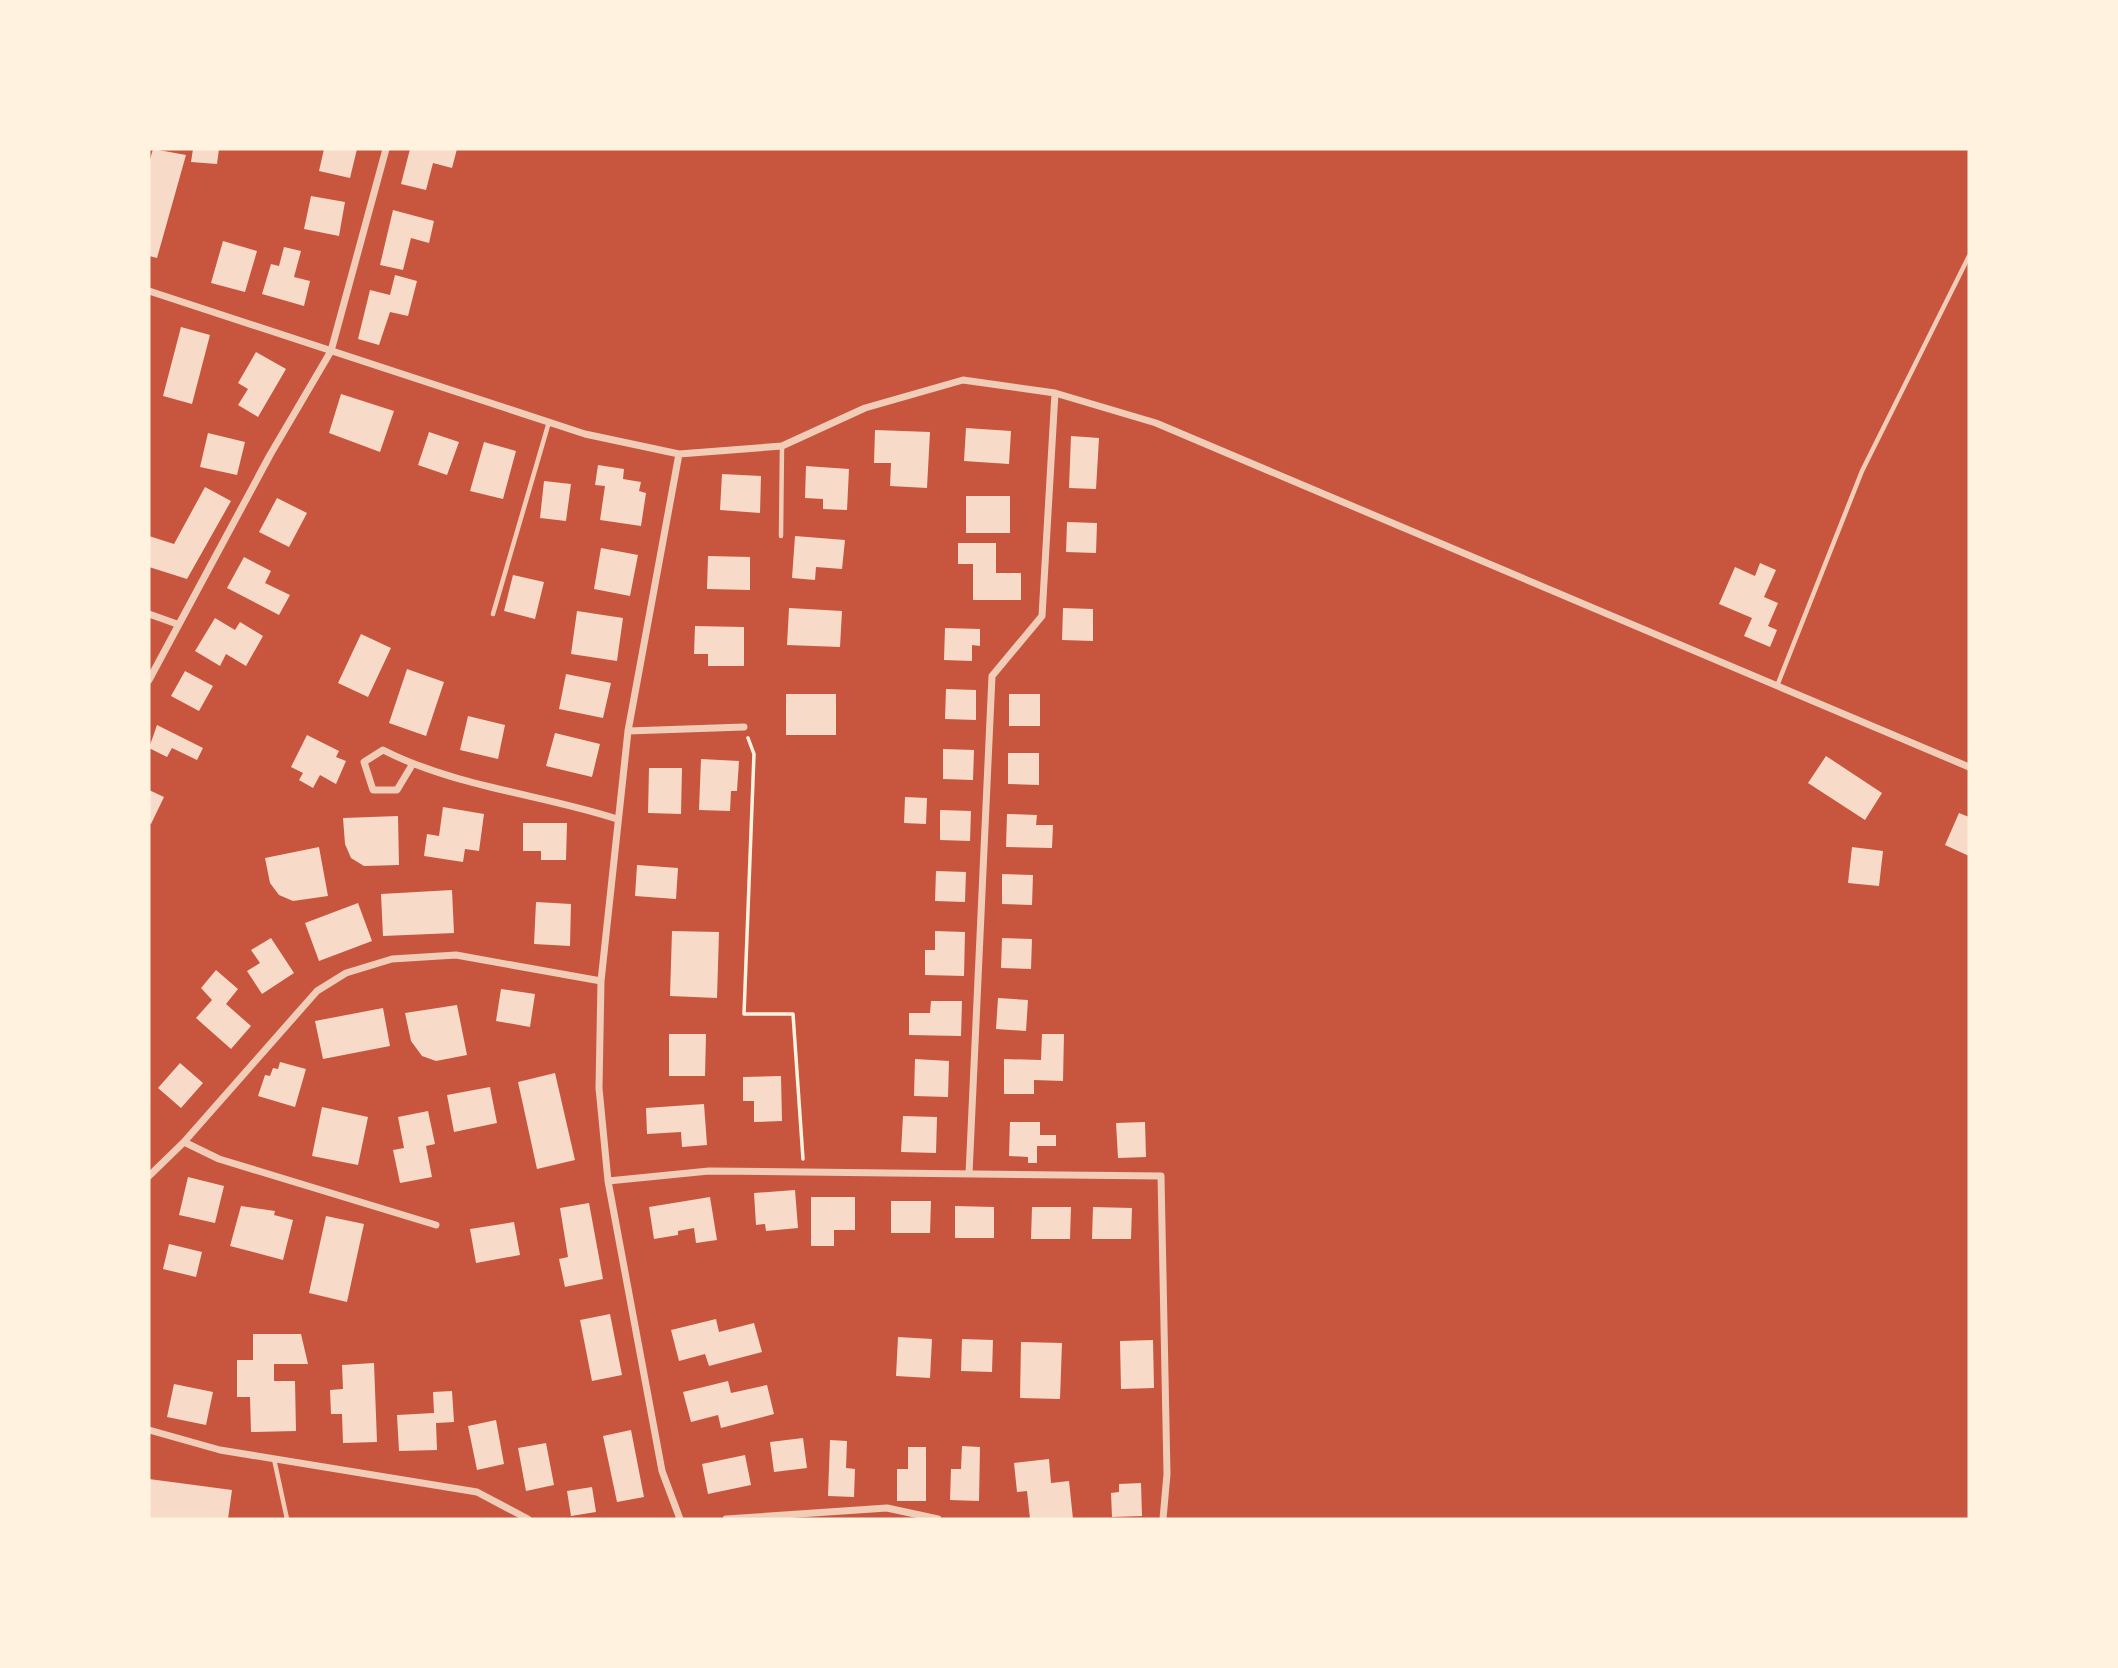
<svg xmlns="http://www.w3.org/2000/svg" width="2118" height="1668" viewBox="0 0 2118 1668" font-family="'Nunito Sans',sans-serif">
<rect width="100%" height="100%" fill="#c8553d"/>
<path fill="#f7dbc8" d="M153 149 186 155 157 258 149 256V163Z
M193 149H219L217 164 191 162Z
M324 149H357L350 178 319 171Z
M410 149H457L452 168 433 163 426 190 401 184Z
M311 196 345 202 339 236 304 229Z
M393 210 434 221 429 243 411 238 403 270 380 265Z
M223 241 257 251 245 292 211 283Z
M284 247 301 251 294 277 310 281 304 306 262 294 271 264 279 266Z
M395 275 417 281 408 316 390 312 379 345 358 339 370 290 390 295Z
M181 327 210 335 192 404 163 396Z
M256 352 286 369 258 417 238 405 248 389 238 383Z
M341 394 394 411 380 452 329 433Z
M966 428 1011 431 1009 464 964 461Z
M875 430 930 432 927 488 890 486 891 463H874Z
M429 432 459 442 447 475 418 465Z
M208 433 245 442 237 475 200 467Z
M1071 436 1099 438 1096 489 1069 488Z
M484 442 516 451 503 499 470 491Z
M598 465 624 469 623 479 641 482 639 491 646 493 641 526 600 520 605 486 595 485Z
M806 466 849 469 847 510 823 509V499L805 498Z
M722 474 761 476 760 513 720 510Z
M544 481 571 484 566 521 540 518Z
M205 487 231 501 187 579 149 567V536L174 544Z
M966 496H1010V533H966Z
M277 498 307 513 289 547 259 532Z
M1067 522 1097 523 1096 553 1066 552Z
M795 536 845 540 842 569 816 567 815 580 792 578Z
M958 543H996V573H1021V600H973V564H958Z
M601 548 638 555 630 596 594 589Z
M708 556 750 557V590L707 589Z
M244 557 271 571 265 583 290 595 279 615 227 588Z
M1760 563 1776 570 1764 597 1778 603 1768 626 1777 630 1770 647 1744 636 1752 618 1719 604 1735 567 1755 576Z
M513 575 544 582 535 619 504 611Z
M789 608 842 611 840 647 787 645Z
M1063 608 1093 609V641L1062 640Z
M577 611 623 618 617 661 571 654Z
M215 618 235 630 240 622 263 636 246 666 226 654 220 666 195 651Z
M695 626 744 627V666H708V654H694Z
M945 628 980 629V646L972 645V661L944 660Z
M361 634 391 648 368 697 338 683Z
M407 669 444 682 426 736 389 723Z
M185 671 213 686 199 711 171 696Z
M566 674 611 683 603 718 559 709Z
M946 689 976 690V720L945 719Z
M786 694H836V735H786Z
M1009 694H1040V726H1009Z
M468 716 505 725 498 759 460 750Z
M157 725 203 748 197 760 172 748 167 757 149 748Z
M555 733 600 744 592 777 546 766Z
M307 735 339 751 336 757 346 761 336 784 320 775 313 788 299 780 303 773 291 767Z
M943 749 974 750 973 780 943 779Z
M1008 753H1039V785L1008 784Z
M1826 756 1882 793 1865 820 1808 783Z
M701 759 739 761 737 791H731L730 811 699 810Z
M649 768H682L681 814 648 813Z
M149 790 164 797 151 824 149 823Z
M905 797 927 798 926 824 904 823Z
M443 807 484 814 479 851 465 849 463 862 424 856 427 834 439 836Z
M940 810 971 811 970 841 940 840Z
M1959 813 1969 817V856L1945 845Z
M1007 814 1037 815 1036 825H1053L1052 848 1006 847Z
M398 816 399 865 364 866 351 858 345 844 343 818Z
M523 823H567L566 860H541V851H523Z
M319 847 328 896 293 901 279 895 270 883 265 858Z
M1852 847 1883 851 1879 886 1848 883Z
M637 865 678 868 676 899 635 896Z
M936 871 966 872 965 902 935 901Z
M1002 874 1033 875 1032 905 1002 904Z
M452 890 454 933 383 936 381 894Z
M536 902 571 904 570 946 534 944Z
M358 903 372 941 319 961 305 923Z
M672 931 719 932 717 998 670 996Z
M935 931 965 932 964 976 925 975V950H935Z
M271 938 294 973 262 994 247 971 260 963 251 950Z
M1002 938 1032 939 1031 969 1001 968Z
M216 970 238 989 226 1004 251 1026 231 1049 196 1018 212 1000 201 988Z
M501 989 535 994 530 1027 496 1021Z
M998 998 1028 1000 1026 1031 996 1029Z
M931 1001H962L961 1036 909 1035V1013H930Z
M457 1005 467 1055 436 1061 422 1056 411 1041 405 1013Z
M383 1008 390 1046 323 1059 315 1021Z
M669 1034H706L705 1076H669Z
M1042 1034H1064L1063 1081 1034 1080V1094H1004V1059L1041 1060Z
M915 1059 949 1061 948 1097 914 1096Z
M280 1062 306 1069 295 1107 258 1096 265 1075 270 1076 273 1068 278 1069Z
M180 1063 203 1083 181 1108 158 1088Z
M555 1073 575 1160 537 1169 518 1082Z
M781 1076 782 1121 754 1122V1101H743V1077Z
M490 1087 497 1123 454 1132 447 1095Z
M704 1104 707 1145 682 1147 681 1132 647 1134 646 1108Z
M322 1107 368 1117 358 1165 312 1156Z
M428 1111 435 1144 426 1146 432 1177 400 1183 393 1150 404 1148 398 1117Z
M903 1116 937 1117 936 1153 901 1152Z
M1010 1122H1040V1135H1056V1146H1037V1163H1028V1157L1009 1156Z
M1145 1122 1146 1157 1118 1158 1116 1123Z
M188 1177 224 1186 215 1223 179 1215Z
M795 1190 798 1228 766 1231 765 1224 756 1225 754 1193Z
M710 1197 717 1240 696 1243 694 1228 678 1231V1235L654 1239 649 1207Z
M811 1197H855V1230H834V1246H811Z
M891 1201H931L930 1233H891Z
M589 1203 603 1279 565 1287 559 1259 568 1257 560 1208Z
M241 1206 275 1211 274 1215 293 1220 283 1260 230 1246Z
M955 1206 994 1207V1238H955Z
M1032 1207H1071L1070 1239H1031Z
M1093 1207 1132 1208 1131 1239H1092Z
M326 1216 364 1224 347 1302 309 1293Z
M514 1222 520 1255 476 1263 470 1229Z
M169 1244 202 1252 196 1277 163 1269Z
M610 1314 622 1375 592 1381 580 1320Z
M716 1319 719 1332 754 1323 762 1352 709 1366 705 1354 679 1361 671 1330Z
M253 1334H301L308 1364H274V1381H295L296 1431 251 1432 250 1397H237V1360H253Z
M898 1337 932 1339 930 1378 896 1376Z
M962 1339 993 1340 992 1372 961 1371Z
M1153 1340 1154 1388 1121 1389 1120 1341Z
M1021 1342 1062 1343 1060 1399 1020 1398Z
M374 1363 377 1442 343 1443 342 1414H331L330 1390 343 1389 342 1365Z
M728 1381 731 1393 767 1385 774 1414 721 1428 718 1415 691 1422 683 1392Z
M174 1384 213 1392 206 1425 167 1417Z
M452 1391 454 1422 436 1423 437 1450 399 1451 397 1415 434 1413 433 1392Z
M496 1420 504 1464 477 1470 468 1426Z
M631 1430 644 1497 617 1502 603 1436Z
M803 1438 807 1468 774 1472 770 1442Z
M830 1440 847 1441 846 1468 855 1469 854 1497 828 1496Z
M546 1443 554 1485 526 1491 518 1448Z
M962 1446 980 1447 979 1501 950 1500 951 1469H961Z
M908 1447H926V1501H897V1469H908Z
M745 1455 751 1485 708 1494 702 1464Z
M1049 1459 1051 1483 1069 1481 1073 1519H1030L1027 1491 1017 1492 1014 1463Z
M149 1479 232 1490 228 1519H149Z
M1141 1483 1142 1516 1112 1517 1111 1493 1119 1492V1484Z
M592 1487 596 1512 571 1516 567 1491Z"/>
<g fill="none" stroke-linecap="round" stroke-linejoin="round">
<path stroke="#fff3e0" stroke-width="3.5" d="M748 738 754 754 744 1014H793L803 1159"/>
<path stroke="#f1ccb7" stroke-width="4.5" d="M781 536 782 446
M493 614 549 422
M1777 686 1862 471 1969 256
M274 1459 287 1519"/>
<path stroke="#f1ccb7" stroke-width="7" d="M149 291 585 434 679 454 782 446 865 408 963 380 1055 393 1156 423 1969 767
M679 454 628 731 601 981 599 1088 608 1181 662 1471 680 1519
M149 614 177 624
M149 680 270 455 331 351 386 149
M628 731 744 727
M412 765 397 790H373L364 762 383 750C456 787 540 794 617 819
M184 1142 219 1159 436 1225
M969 1174 992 676 1042 616 1055 393
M149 1176 184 1142 317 991 346 973 392 959 456 955 601 981
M608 1181 709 1171 1161 1176 1167 1474 1163 1519
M149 1430 220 1450 477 1492 528 1519
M726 1519 887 1508 938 1519"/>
</g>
<rect width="2118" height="1668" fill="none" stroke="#fff3e0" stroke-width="301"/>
</svg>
